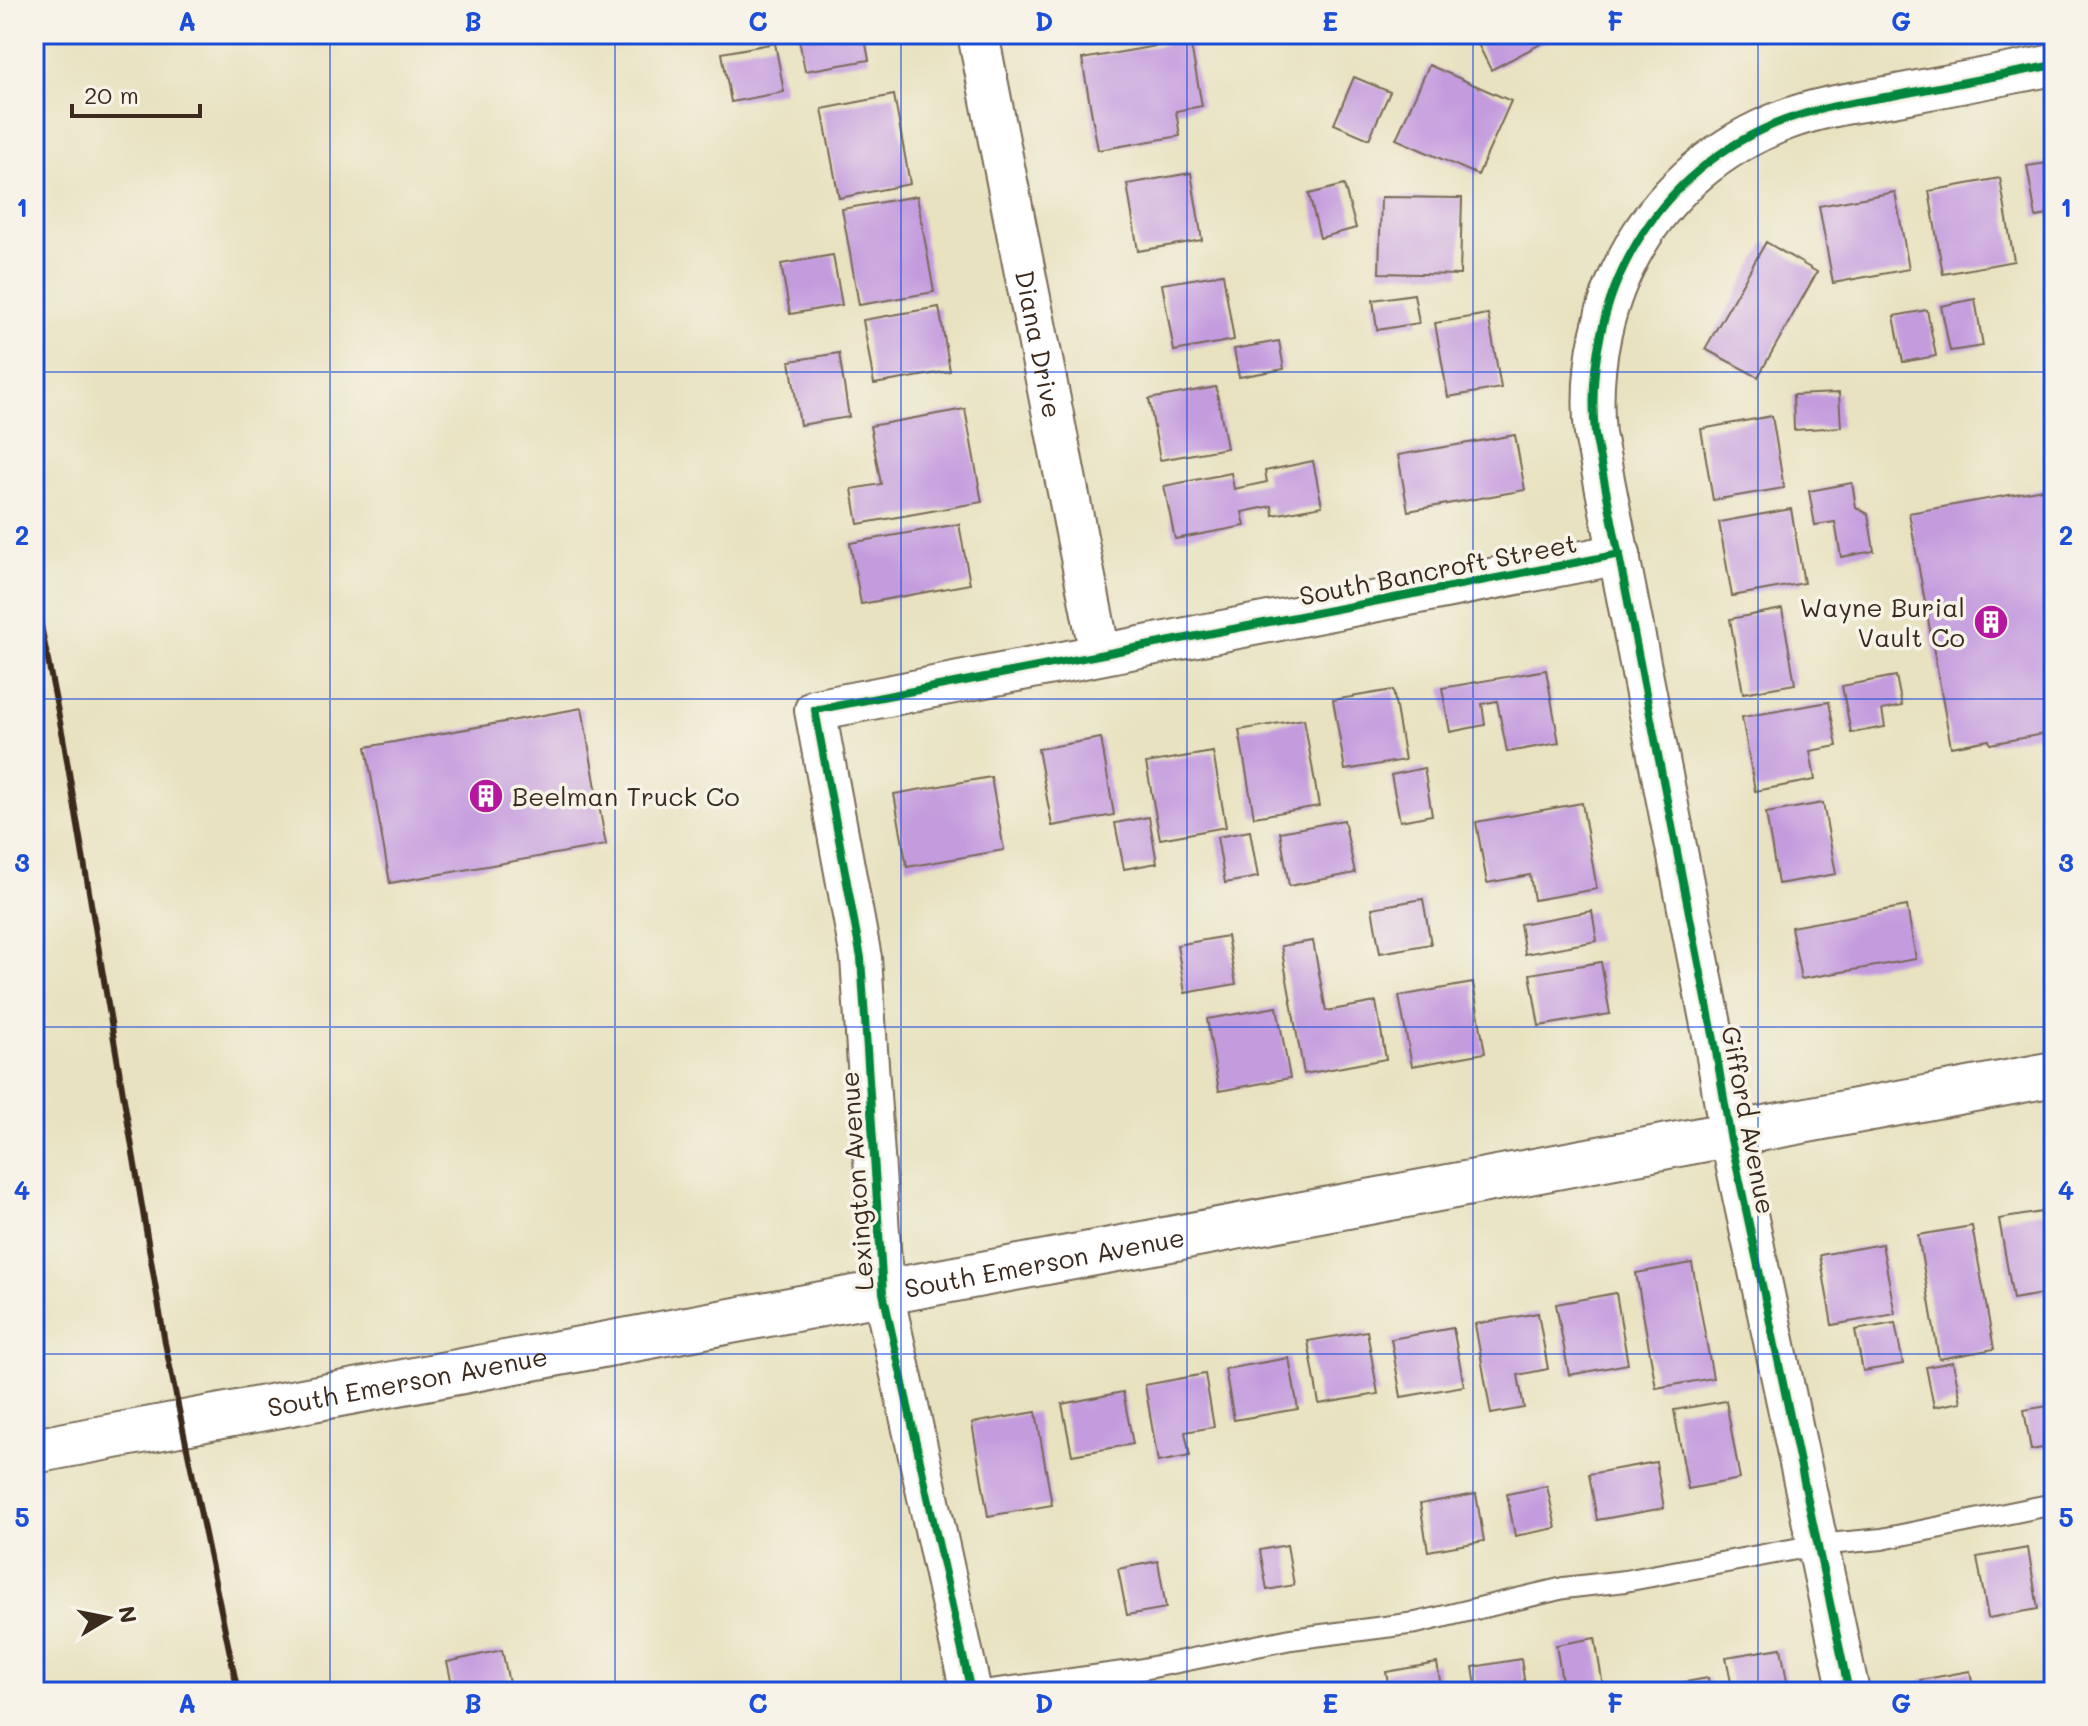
<svg xmlns="http://www.w3.org/2000/svg" width="2088" height="1726" viewBox="0 0 2088 1726" font-family="Mali,sans-serif">
<rect width="100%" height="100%" fill="#f7f3e8"/>
<filter id="ink" filterUnits="userSpaceOnUse"><feTurbulence type="fractalNoise" baseFrequency=".0125" numOctaves="2"/><feDisplacementMap in="SourceGraphic" scale="16" xChannelSelector="R" yChannelSelector="G"/><feConvolveMatrix kernelMatrix="1 2 1 2 8 2 1 2 1" color-interpolation-filters="sRGB"/></filter>
<filter id="wash" filterUnits="userSpaceOnUse"><feTurbulence type="fractalNoise" baseFrequency=".006" numOctaves="4" result="noise"/><feDisplacementMap in="SourceGraphic" scale="32" xChannelSelector="R" yChannelSelector="G"/><feGaussianBlur stdDeviation="1.8" result="paint"/><feColorMatrix in="noise" values="0 0 0 0 0 0 0 0 0 0 0 0 0 0 0 0 0 1.4 0 .05"/><feComposite in="paint" operator="in"/></filter>
<g filter="url(#wash)">
<rect width="100%" height="100%" fill="#e8e2c0"/>
<g id="blocks">
<path fill="#c49cde" d="M798 34H864L869 60 805 71Z
M1075 34H1144V36L1077 47Z
M1473 34H1555L1556 36 1491 70Z
M1190 40 1202 106 1176 111 1180 136 1098 150 1082 59Z
M775 43 784 92 731 102 722 53Z
M1429 65 1511 101 1478 175 1396 139Z
M1354 77 1390 92 1369 139 1334 124Z
M894 95 910 184 839 198 822 109Z
M2054 162V214L2036 217 2027 166Z
M1191 173 1202 240 1138 251 1127 184Z
M2000 178 2014 261 1943 274 1929 191Z
M1344 185 1356 228 1320 238 1309 194Z
M1895 192 1909 269 1833 283 1819 206Z
M917 196 934 292 859 305 842 209Z
M1381 197 1462 198 1460 275 1379 273Z
M1766 242 1817 272 1758 377 1705 349Z
M833 255 842 305 790 314 781 264Z
M1223 274 1234 340 1174 351 1162 284Z
M1414 294 1419 323 1377 330 1373 300Z
M1975 299 1983 346 1950 351 1941 306Z
M939 307 950 371 874 384 863 320Z
M1927 310 1936 356 1903 362 1894 316Z
M1488 314 1501 388 1448 397 1435 323Z
M1279 341 1284 369 1239 377 1234 349Z
M839 353 849 417 800 425 790 361Z
M1216 387 1227 448 1160 460 1149 399Z
M1839 393 1841 427 1794 430 1793 395Z
M965 409 982 502 858 524 852 489 881 484 870 426Z
M1772 416 1784 488 1713 500 1701 429Z
M1515 435 1525 490 1408 511 1398 455Z
M1313 461 1322 506 1273 515 1272 506 1242 512 1245 526 1175 539 1164 486 1231 473 1234 489 1267 482 1265 471Z
M1852 483 1856 507 1868 514 1874 551 1841 557 1835 522 1815 525 1809 491Z
M2054 487V732L1990 744 1989 740 1951 747 1909 513Z
M1791 509 1804 583 1732 596 1719 522Z
M959 524 970 584 861 604 850 543Z
M1782 609 1795 684 1743 693 1730 619Z
M1546 670 1559 743 1507 752 1497 701 1482 704 1485 725 1450 732 1442 688Z
M1896 676 1902 706 1882 710 1885 727 1851 733 1842 686Z
M1393 690 1405 760 1345 770 1333 700Z
M1829 702 1837 746 1810 751 1815 780 1755 791 1742 717Z
M582 708 606 845 390 883 366 747Z
M1304 719 1319 806 1254 817 1239 730Z
M1101 738 1114 815 1052 826 1038 749Z
M1213 752 1226 827 1160 839 1146 763Z
M1424 768 1432 815 1400 821 1391 775Z
M991 777 1004 850 907 867 894 794Z
M1582 803 1597 889 1534 900 1530 875 1487 883 1476 822Z
M1823 803 1836 874 1778 884 1766 813Z
M1149 817 1157 863 1124 869 1115 823Z
M1344 820 1355 873 1289 886 1280 832Z
M1250 831 1258 877 1225 883 1217 837Z
M1423 899 1431 944 1380 953 1372 908Z
M1907 906 1916 959 1801 979 1791 927Z
M1592 911 1597 941 1525 954 1520 924Z
M1227 936 1236 984 1185 993 1177 945Z
M1313 941 1326 1011 1376 1002 1386 1059 1304 1074 1281 946Z
M1601 962 1610 1014 1539 1026 1530 974Z
M1473 983 1485 1053 1412 1066 1399 996Z
M1277 1007 1290 1078 1219 1091 1207 1019Z
M2054 1210V1292L2013 1299 1999 1219Z
M1972 1226 1994 1349 1939 1359 1918 1235Z
M1882 1244 1895 1314 1832 1325 1820 1255Z
M1692 1263 1713 1378 1656 1388 1636 1273Z
M1616 1293 1628 1364 1569 1375 1556 1304Z
M1538 1313 1548 1369 1518 1375 1524 1408 1491 1414 1475 1324Z
M1895 1323 1903 1364 1863 1371 1855 1330Z
M1453 1328 1464 1386 1401 1397 1391 1339Z
M1367 1331 1378 1394 1319 1404 1308 1341Z
M1289 1358 1298 1409 1234 1420 1225 1369Z
M1953 1362 1961 1402 1934 1407 1926 1367Z
M1205 1374 1214 1427 1185 1432 1190 1456 1158 1462 1145 1385Z
M1123 1392 1133 1444 1072 1455 1062 1404Z
M1726 1401 1740 1479 1688 1489 1674 1410Z
M2054 1405V1446L2031 1450 2024 1410Z
M1036 1412 1052 1505 988 1516 972 1423Z
M1656 1462 1664 1508 1597 1520 1589 1474Z
M1547 1486 1556 1528 1515 1536 1507 1494Z
M1476 1494 1484 1541 1428 1551 1420 1504Z
M1287 1545 1294 1585 1267 1590 1260 1550Z
M2028 1548 2038 1609 1988 1618 1977 1557Z
M1158 1561 1166 1608 1127 1615 1118 1569Z
M1595 1638 1603 1686 1564 1692 1556 1645Z
M1781 1648 1789 1692H1733L1726 1657Z
M502 1650 511 1692H454L447 1662Z
M1521 1659 1526 1692H1477L1473 1667Z
M1437 1663 1442 1692H1390L1386 1672Z
M1970 1671 1974 1692H1922L1920 1680Z
M1708 1678 1710 1692H1652V1688Z
M898 1683 900 1692H862V1691Z"/>
</g>
</g>
<g filter="url(#ink)">
<use href="#blocks" fill-opacity="0" stroke="#786a57" stroke-width="2"/>
<g fill="none" stroke-linecap="round" stroke-linejoin="round">
<g stroke="#786a57" stroke-width="24">
<path id="service" d="M34 1690V1692
M976 1692 1138 1670 1291 1639 1416 1623 1564 1588 1625 1581 1817 1545 1882 1539 2054 1504"/>
</g>
<g stroke="#786a57" stroke-width="44">
<g id="minor">
<path id="s1" d="M978 34 1100 654"/>
<path d="M971 1692 883 1293 861 958 815 710 1620 554"/>
<path d="M1849 1692 1730 1135 1715 1045 1595 434C1582 297 1654 169 1785 120 1819 107 1857 102 1892 96 1946 86 2000 75 2054 65"/>
</g>
</g>
<g stroke="#786a57" stroke-width="48">
<g id="primary">
<path id="s2" d="M34 1451 2054 1074"/>
</g>
</g>
<use href="#service" stroke="#fff" stroke-width="20"/>
<use href="#minor" stroke="#fff" stroke-width="40"/>
<use href="#primary" stroke="#fff" stroke-width="44"/>
<path stroke="#3b2a1e" stroke-width="6" d="M34 590 63 737 165 1343 238 1692"/>
<g stroke="#f7f3e8" stroke-width="13">
<path id="cycleway" d="M971 1692 883 1293 861 958 815 710 1620 554
M1849 1692 1730 1135 1715 1045 1595 434C1582 297 1654 169 1785 120 1819 107 1857 102 1892 96 1946 86 2000 75 2054 65"/>
</g>
<use href="#cycleway" stroke="#00873e" stroke-width="8"/>
</g>
</g>
<path fill="none" stroke="#1d4ed8" stroke-width="2" stroke-opacity="0.55" d="M330 34V1692M615 34V1692M901 34V1692M1187 34V1692M1473 34V1692M1758 34V1692M34 372H2054M34 699H2054M34 1027H2054M34 1354H2054"/>
<defs>
<g id="building-disc" transform="scale(1.8)"><circle r="9.5" fill="#b5179e" stroke="#f7f3e8"/><path d="M-4-6H4V6H1V3H-1V6H-4ZM-2.5-4.3h1.7v1.8h-1.7ZM.8-4.3h1.7v1.8H.8ZM-2.5-1h1.7V.8h-1.7ZM.8-1h1.7V.8H.8Z" fill="#fff"/></g>
</defs>
<g fill-rule="evenodd">
<use href="#building-disc" x="1991" y="622"/>
<use href="#building-disc" x="486" y="796"/>
</g>
<g text-anchor="middle" dominant-baseline="central" stroke-width="7" stroke-linejoin="round" paint-order="stroke">
<g font-size="26" fill="#3b2a1e" stroke="#f7f3e8">
<text stroke="none"><textPath href="#s1" startOffset="316">Diana Drive</textPath></text>
<text transform="translate(1438 569) rotate(-11)">South Bancroft Street</text>
<text transform="translate(1749 1120) rotate(79)">Gifford Avenue</text>
<text transform="translate(856 1181) rotate(-94)">Lexington Avenue</text>
<text stroke="none"><textPath href="#s2" startOffset="1028">South Emerson Avenue</textPath></text>
<text stroke="none"><textPath href="#s2" startOffset="380">South Emerson Avenue</textPath></text>
</g>
<g font-size="26" fill="#3b2a1e" stroke="#f7f3e8" text-anchor="end">
<text x="1965" y="607">Wayne Burial<tspan x="1965" dy="30">Vault Co</tspan></text>
<text x="512" y="796" text-anchor="start">Beelman Truck Co</text>
</g>
</g>
<rect width="2088" height="1726" fill="none" stroke="#f7f3e8" stroke-width="88"/>
<g transform="translate(108 1618) rotate(80)" stroke="#f7f3e8" stroke-width="6" paint-order="stroke">
<path d="M0-6L14 30L0 20L-14 30Z" fill="#3b2a1e"/>
<text y="-12" font-size="22" font-weight="bold" text-anchor="middle" fill="#3b2a1e">N</text>
</g>
<path d="M72 104v12h128v-12" fill="none" stroke="#3b2a1e" stroke-width="4"/>
<text x="84" y="104" font-size="24" fill="#3b2a1e" stroke="#f7f3e8" stroke-width="6" paint-order="stroke">20 m</text>
<rect x="44" y="44" width="2000" height="1638" fill="none" stroke="#1d4ed8" stroke-width="3"/>
<g font-size="26" text-anchor="middle" font-weight="bold" fill="#1d4ed8">
<text x="187" y="31">A</text>
<text x="473" y="31">B</text>
<text x="758" y="31">C</text>
<text x="1044" y="31">D</text>
<text x="1330" y="31">E</text>
<text x="1615" y="31">F</text>
<text x="1901" y="31">G</text>
<text x="22" y="217">1</text>
<text x="2066" y="217">1</text>
<text x="22" y="545">2</text>
<text x="2066" y="545">2</text>
<text x="22" y="872">3</text>
<text x="2066" y="872">3</text>
<text x="22" y="1200">4</text>
<text x="2066" y="1200">4</text>
<text x="22" y="1527">5</text>
<text x="2066" y="1527">5</text>
<text x="187" y="1713">A</text>
<text x="473" y="1713">B</text>
<text x="758" y="1713">C</text>
<text x="1044" y="1713">D</text>
<text x="1330" y="1713">E</text>
<text x="1615" y="1713">F</text>
<text x="1901" y="1713">G</text>
</g>
</svg>
